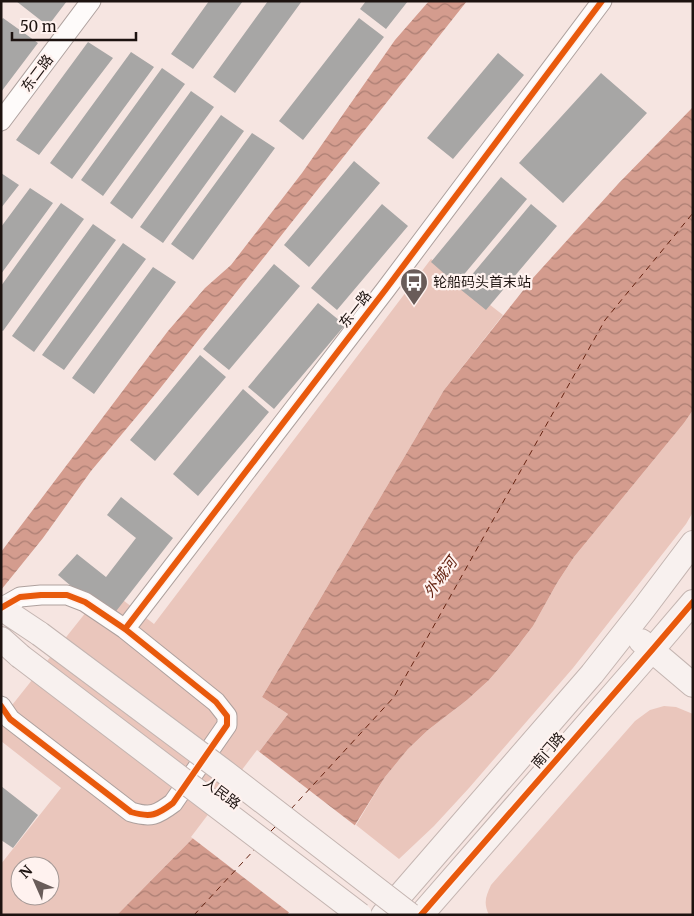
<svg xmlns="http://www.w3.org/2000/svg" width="694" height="916" viewBox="0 0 694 916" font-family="Merriweather,'Noto Sans SC',serif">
<defs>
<pattern id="water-waves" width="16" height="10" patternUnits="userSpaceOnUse" patternTransform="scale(1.25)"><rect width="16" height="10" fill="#d49c8e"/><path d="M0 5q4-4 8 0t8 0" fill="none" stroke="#ab7e73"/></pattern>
</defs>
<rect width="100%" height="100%" fill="#f6e5e1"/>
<path fill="#eac6bc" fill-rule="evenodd" d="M431 259 503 315 444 390 262 697 288 714 194 837 117 915H1V864L61 788 1 741V719L106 587 154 624ZM20 866H50V896H20Z
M693 410V512L686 524 573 668 469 788 434 826 399 859 356 825 385 777 408 749 428 730 467 700 489 680 513 652 533 626 557 583 574 557 684 423Z
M664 706 676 707 693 714V915H489C483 903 486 896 491 885L635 721 650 710Z"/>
<path fill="url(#water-waves)" d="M429 1H467L158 391 91 471 43 538 1 590V552L168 331 205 288 231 265 302 173 395 40Z
M693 107V410L684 423 574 557 557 583 533 626 513 652 489 680 467 700 428 730 408 749 385 777 355 825 287 915H117L194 837 288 714 262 697 444 390 533 278 618 184Z"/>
<path fill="#f6e5e1" d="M257 750 357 827 291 914 191 837Z"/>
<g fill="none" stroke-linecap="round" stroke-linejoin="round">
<path stroke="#652210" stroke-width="1" stroke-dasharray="6 5" stroke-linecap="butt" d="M291 809 394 697 605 320 693 213
M271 831 277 825
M194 915 255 849"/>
</g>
<path fill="#a7a6a5" d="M16 1H67L48 26Z
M209 1H243L193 69 171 54Z
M268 1H302L235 93 213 77Z
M366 1H408L386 29 360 9Z
M3 18 38 43 1 92V20Z
M359 18 384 37 303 140 279 121Z
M88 42 113 58 39 155 16 140Z
M131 52 154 67 72 179 50 163Z
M498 53 524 75 453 159 427 138Z
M162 68 185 84 103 196 81 180Z
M601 73 647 113 563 203 519 163Z
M191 91 214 107 132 219 110 203Z
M221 115 244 131 163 243 140 227Z
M252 133 275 148 193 260 171 244Z
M354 161 380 183 309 267 284 245Z
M1 173 19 185 1 208Z
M501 177 527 199 456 284 431 262Z
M30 188 53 203 1 274V227Z
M61 203 84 219 3 331 1 330V286Z
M382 204 408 226 337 310 311 288Z
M531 204 557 226 486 310 460 289Z
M93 224 116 240 34 352 12 336Z
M123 243 146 259 64 370 42 355Z
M274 264 300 286 229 370 203 349Z
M153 267 176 282 94 394 72 378Z
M318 303 345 325 274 409 248 387Z
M200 355 226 377 155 461 130 440Z
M243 389 269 412 198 496 173 474Z
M121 497 173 538 110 619 58 575 77 554 106 577 136 538 107 515Z
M1 786 38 815 13 848 1 840Z"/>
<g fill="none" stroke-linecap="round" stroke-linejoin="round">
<g stroke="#aea19e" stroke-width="21">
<path id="minor" d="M1 121 91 1
M1 608 20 597 41 595H67L85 602 125 629 216 702 227 716V725L173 803C157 815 151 818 131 812L10 719 1 706
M125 629 386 289 602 1"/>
</g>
<g stroke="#c4b5b1" stroke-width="26">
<path id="major" d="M1 608 40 634
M1 639 20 656
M641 641 693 685
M383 915 592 674 644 608 693 543
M421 915 652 650 693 602"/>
</g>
<use href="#minor" stroke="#fefbfa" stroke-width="19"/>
<use href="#major" stroke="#f8f1ef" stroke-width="24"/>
<g stroke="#c4b5b1" stroke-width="26" stroke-linecap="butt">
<path id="major-bridge" d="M40 634 222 770 410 915
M20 656 360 915"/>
</g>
<use href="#major-bridge" stroke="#f8f1ef" stroke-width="24"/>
<g stroke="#fff2ef" stroke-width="9">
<path id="cycleway" d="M1 608 20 597 41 595H67L85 602 125 629 216 702 227 716V725L173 803C157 815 151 818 131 812L10 719 1 706
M125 629 386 289 602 1
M421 915 652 650 693 602"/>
</g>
<use href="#cycleway" stroke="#e8590c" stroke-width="6"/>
</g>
<defs>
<g id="bus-pin" transform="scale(1.4375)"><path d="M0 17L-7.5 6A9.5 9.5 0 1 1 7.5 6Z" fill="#695c59" stroke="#fff2ef"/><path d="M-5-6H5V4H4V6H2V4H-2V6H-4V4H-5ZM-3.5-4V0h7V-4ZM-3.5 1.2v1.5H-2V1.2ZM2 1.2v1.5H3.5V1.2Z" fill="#fff"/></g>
</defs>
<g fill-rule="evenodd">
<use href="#bus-pin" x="414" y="282"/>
</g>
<g text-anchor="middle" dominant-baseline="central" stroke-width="4.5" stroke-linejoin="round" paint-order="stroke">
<g font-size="14" fill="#1d1310" stroke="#fff2ef">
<text transform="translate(37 73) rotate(-53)">东二路</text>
<text transform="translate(355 309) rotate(-52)">东一路</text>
<text transform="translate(548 750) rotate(-49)">南门路</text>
<text transform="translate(222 793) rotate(37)">人民路</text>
</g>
<g font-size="14" fill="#1d1310" stroke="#fff2ef" text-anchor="start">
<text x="433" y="282">轮船码头首末站</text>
</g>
<g font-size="15" font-style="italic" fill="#652210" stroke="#fff2ef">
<text transform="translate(440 577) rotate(-54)">外城河</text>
</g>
</g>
<rect width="694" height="916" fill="none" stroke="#1d1310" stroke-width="5"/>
<g transform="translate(35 881) rotate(315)"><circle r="24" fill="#fff2ef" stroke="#a59996"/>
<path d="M0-4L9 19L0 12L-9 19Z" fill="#695c59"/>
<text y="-8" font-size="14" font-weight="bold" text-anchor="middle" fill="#1d1310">N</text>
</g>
<path d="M12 32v8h124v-8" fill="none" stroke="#1d1310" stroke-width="2.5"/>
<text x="20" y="32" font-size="15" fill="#1d1310" stroke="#fff2ef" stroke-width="4" paint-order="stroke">50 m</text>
</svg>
